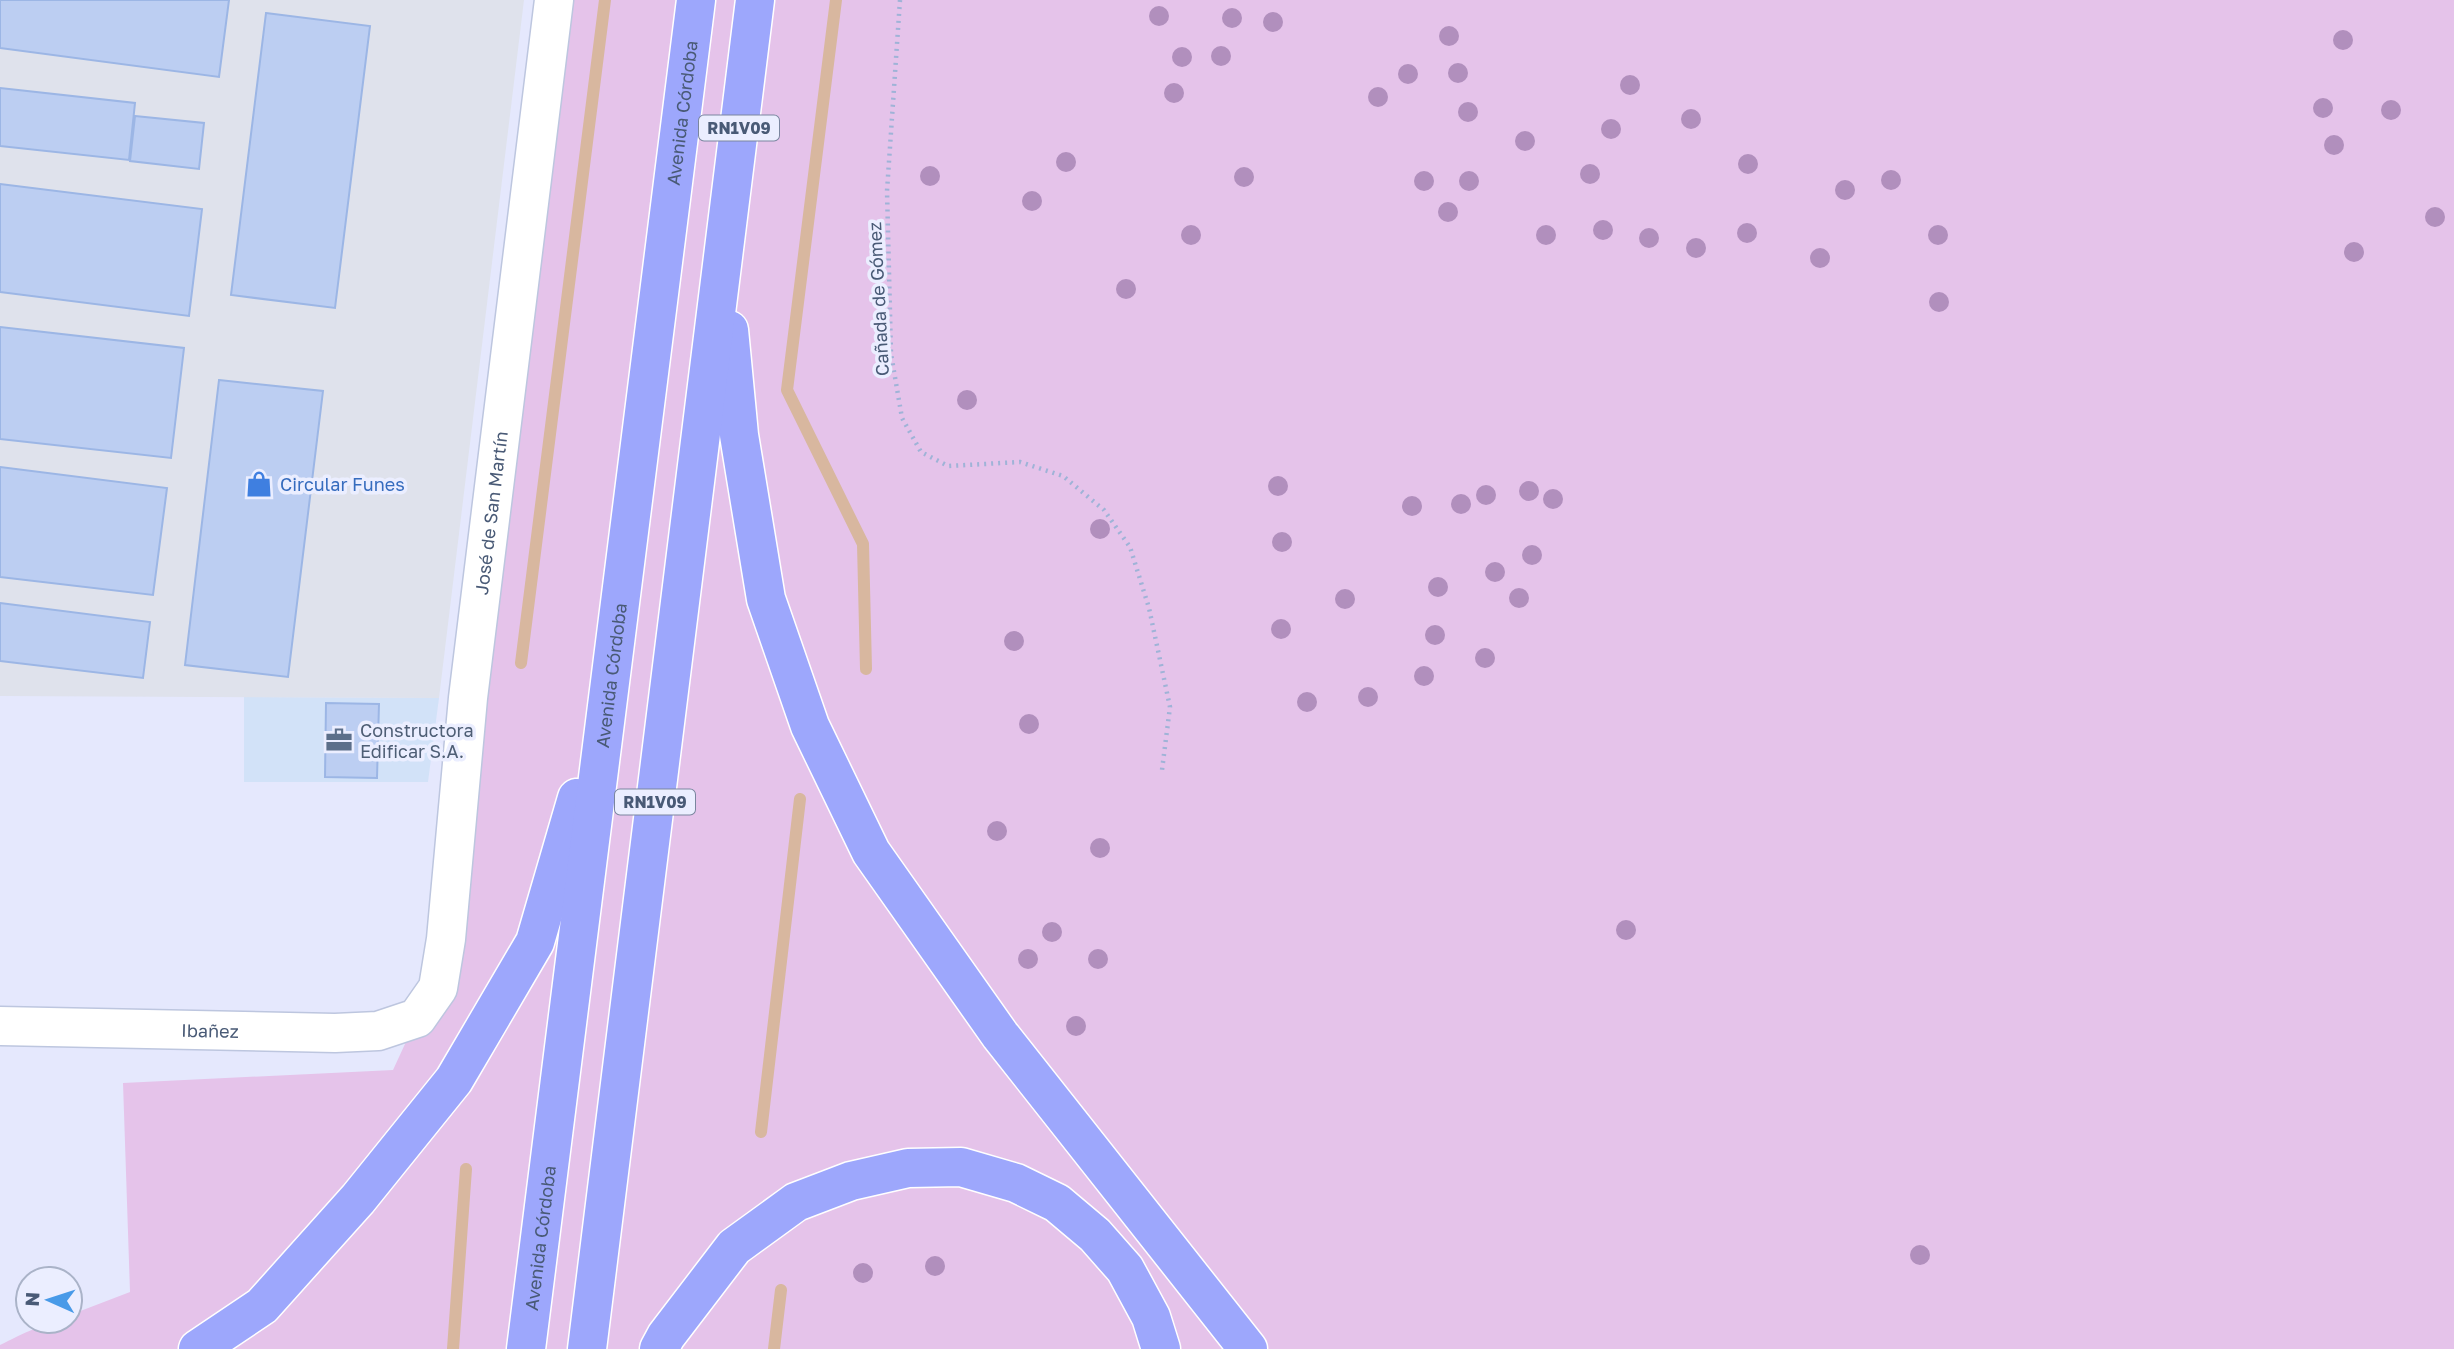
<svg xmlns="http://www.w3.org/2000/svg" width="2454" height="1349" viewBox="0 0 2454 1349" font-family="'Golos Text',sans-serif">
<rect width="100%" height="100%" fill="#e5e8fd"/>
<path fill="#d2e2f8" d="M244 697 439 698 428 782H244Z"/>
<path fill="#dfe2ec" d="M0 0H524L439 698 0 696Z"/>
<path fill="#e5c3ea" d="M554 0H2454V1349H0V1345C23 1334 45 1321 70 1321V1315L130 1292 123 1083 393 1070 417 1018Z"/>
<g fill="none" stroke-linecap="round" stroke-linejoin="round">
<path stroke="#d8b79f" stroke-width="12" d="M836 0 787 390 863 544 866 669
M521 663 605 0
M761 1132 800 799
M453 1349 466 1169
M774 1349 781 1290"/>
</g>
<path fill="#bccef2" stroke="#9cb6e5" stroke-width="2" d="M0 0H229L219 77 0 48Z
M266 13 370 26 335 308 231 295Z
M0 88 135 103 129 160 0 146Z
M135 116 204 123 199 169 130 161Z
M0 184 202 209 189 316 0 292Z
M0 327 184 348 171 458 0 439Z
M219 380 323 391 288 677 185 665Z
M0 467 167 488 153 595 0 577Z
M0 603 150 622 143 678 0 661Z
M326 703 379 704 377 778 325 777Z"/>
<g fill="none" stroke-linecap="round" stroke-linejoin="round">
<g stroke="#bdc6df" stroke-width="41">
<g id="minor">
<path id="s1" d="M0 1026 335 1033 378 1031 417 1018 438 988 446 939 468 698 554 0"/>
</g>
</g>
<g stroke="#fff" stroke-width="41">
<g id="major">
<path d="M729 330 739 435 766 599 810 726 871 852 1000 1035 1248 1349"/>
<path d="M198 1349 262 1306 358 1199 454 1080 535 942 577 798"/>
<path id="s2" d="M526 1349 696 0"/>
<path d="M587 1349 755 0"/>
<path d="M659 1349 666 1336 734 1247 796 1202 851 1181 908 1168 961 1167 1016 1183 1057 1203 1095 1235 1125 1269 1151 1317 1161 1349"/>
</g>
</g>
<path stroke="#9fb3d7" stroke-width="4.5" stroke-dasharray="2 5" stroke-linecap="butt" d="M900 0 887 191 891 354 902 418 921 452 948 466 1020 462 1063 476 1104 510 1130 547 1149 608 1170 707 1162 770"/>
<use href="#minor" stroke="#fff" stroke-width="38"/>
<use href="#major" stroke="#9da7fc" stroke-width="38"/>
</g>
<g fill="#b18fbd">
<circle cx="1159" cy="16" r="10"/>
<circle cx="1232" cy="18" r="10"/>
<circle cx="1273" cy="22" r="10"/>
<circle cx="1449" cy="36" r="10"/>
<circle cx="2343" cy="40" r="10"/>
<circle cx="1221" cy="56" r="10"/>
<circle cx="1182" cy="57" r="10"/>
<circle cx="1458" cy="73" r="10"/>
<circle cx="1408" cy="74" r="10"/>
<circle cx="1630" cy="85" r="10"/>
<circle cx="1174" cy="93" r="10"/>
<circle cx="1378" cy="97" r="10"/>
<circle cx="2323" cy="108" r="10"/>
<circle cx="2391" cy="110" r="10"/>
<circle cx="1468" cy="112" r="10"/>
<circle cx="1691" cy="119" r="10"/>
<circle cx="1611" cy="129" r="10"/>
<circle cx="1525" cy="141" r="10"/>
<circle cx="2334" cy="145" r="10"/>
<circle cx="1066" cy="162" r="10"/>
<circle cx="1748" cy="164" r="10"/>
<circle cx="1590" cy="174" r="10"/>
<circle cx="930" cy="176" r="10"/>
<circle cx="1244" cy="177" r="10"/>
<circle cx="1891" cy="180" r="10"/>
<circle cx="1424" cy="181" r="10"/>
<circle cx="1469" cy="181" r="10"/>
<circle cx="1845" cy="190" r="10"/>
<circle cx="1032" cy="201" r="10"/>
<circle cx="1448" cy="212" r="10"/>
<circle cx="2435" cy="217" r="10"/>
<circle cx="1603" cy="230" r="10"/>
<circle cx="1747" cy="233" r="10"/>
<circle cx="1191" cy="235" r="10"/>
<circle cx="1546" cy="235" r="10"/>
<circle cx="1938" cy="235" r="10"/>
<circle cx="1649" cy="238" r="10"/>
<circle cx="1696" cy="248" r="10"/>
<circle cx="2354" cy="252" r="10"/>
<circle cx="1820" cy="258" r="10"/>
<circle cx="1126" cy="289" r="10"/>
<circle cx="1939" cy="302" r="10"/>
<circle cx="967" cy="400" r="10"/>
<circle cx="1278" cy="486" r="10"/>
<circle cx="1529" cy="491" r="10"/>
<circle cx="1486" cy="495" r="10"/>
<circle cx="1553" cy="499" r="10"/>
<circle cx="1461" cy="504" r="10"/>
<circle cx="1412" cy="506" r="10"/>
<circle cx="1100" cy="529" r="10"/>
<circle cx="1282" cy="542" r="10"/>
<circle cx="1532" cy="555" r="10"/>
<circle cx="1495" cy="572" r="10"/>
<circle cx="1438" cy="587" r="10"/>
<circle cx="1519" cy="598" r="10"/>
<circle cx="1345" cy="599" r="10"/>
<circle cx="1281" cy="629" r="10"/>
<circle cx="1435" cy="635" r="10"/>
<circle cx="1014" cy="641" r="10"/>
<circle cx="1485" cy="658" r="10"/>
<circle cx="1424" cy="676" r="10"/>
<circle cx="1368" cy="697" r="10"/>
<circle cx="1307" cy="702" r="10"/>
<circle cx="1029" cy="724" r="10"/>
<circle cx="997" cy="831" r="10"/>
<circle cx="1100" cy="848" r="10"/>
<circle cx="1626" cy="930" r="10"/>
<circle cx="1052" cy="932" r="10"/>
<circle cx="1028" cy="959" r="10"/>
<circle cx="1098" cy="959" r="10"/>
<circle cx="1076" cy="1026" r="10"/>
<circle cx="1920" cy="1255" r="10"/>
<circle cx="935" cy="1266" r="10"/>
<circle cx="863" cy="1273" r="10"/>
</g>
<defs>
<g id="shop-bare" transform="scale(2.1)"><path d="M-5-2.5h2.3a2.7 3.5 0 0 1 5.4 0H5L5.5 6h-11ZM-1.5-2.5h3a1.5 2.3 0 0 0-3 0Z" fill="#3f7fe0" stroke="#ebeeff" stroke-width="2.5" paint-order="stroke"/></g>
<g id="office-bare" transform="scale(2.1)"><path d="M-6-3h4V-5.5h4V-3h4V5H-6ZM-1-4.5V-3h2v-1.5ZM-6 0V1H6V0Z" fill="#5c6f8a" stroke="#ebeeff" stroke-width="2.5" paint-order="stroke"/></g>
</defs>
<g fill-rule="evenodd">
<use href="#shop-bare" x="259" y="484"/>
<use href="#office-bare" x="339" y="740"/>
</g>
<g text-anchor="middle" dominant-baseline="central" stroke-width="7" stroke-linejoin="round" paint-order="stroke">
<g fill="#ebeeff" stroke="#7a869f" stroke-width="2">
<rect x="699" y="115.5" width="80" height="25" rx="5"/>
<rect x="615" y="789.5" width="80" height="25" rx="5"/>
</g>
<g font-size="16" font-weight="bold" fill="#495a76">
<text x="739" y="128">RN1V09</text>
<text x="655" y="802">RN1V09</text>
</g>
<g font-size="18" fill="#495a76" stroke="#ebeeff">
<text stroke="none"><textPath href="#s2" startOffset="1246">Avenida Córdoba</textPath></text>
<text transform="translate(878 299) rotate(-93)">Cañada de Gómez</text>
<text stroke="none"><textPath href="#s1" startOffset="934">José de San Martín</textPath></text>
<text stroke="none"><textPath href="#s2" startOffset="679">Avenida Córdoba</textPath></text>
<text stroke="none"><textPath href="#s1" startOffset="210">Ibañez</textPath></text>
<text stroke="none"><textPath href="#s2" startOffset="112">Avenida Córdoba</textPath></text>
</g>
<g font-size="18" fill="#366cbe" stroke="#ebeeff" text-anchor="start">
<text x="280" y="484">Circular Funes</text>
</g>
<g font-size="18" fill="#4e5e75" stroke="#ebeeff" text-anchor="start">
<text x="360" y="730">Constructora<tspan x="360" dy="21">Edificar S.A.</tspan></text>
</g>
</g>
<g transform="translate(49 1300) rotate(273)"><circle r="33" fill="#ebeeff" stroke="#aab3c8" stroke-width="2"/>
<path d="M0-5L12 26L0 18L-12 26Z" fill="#489ae8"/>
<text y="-10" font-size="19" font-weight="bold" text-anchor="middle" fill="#495a76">N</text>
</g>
</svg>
